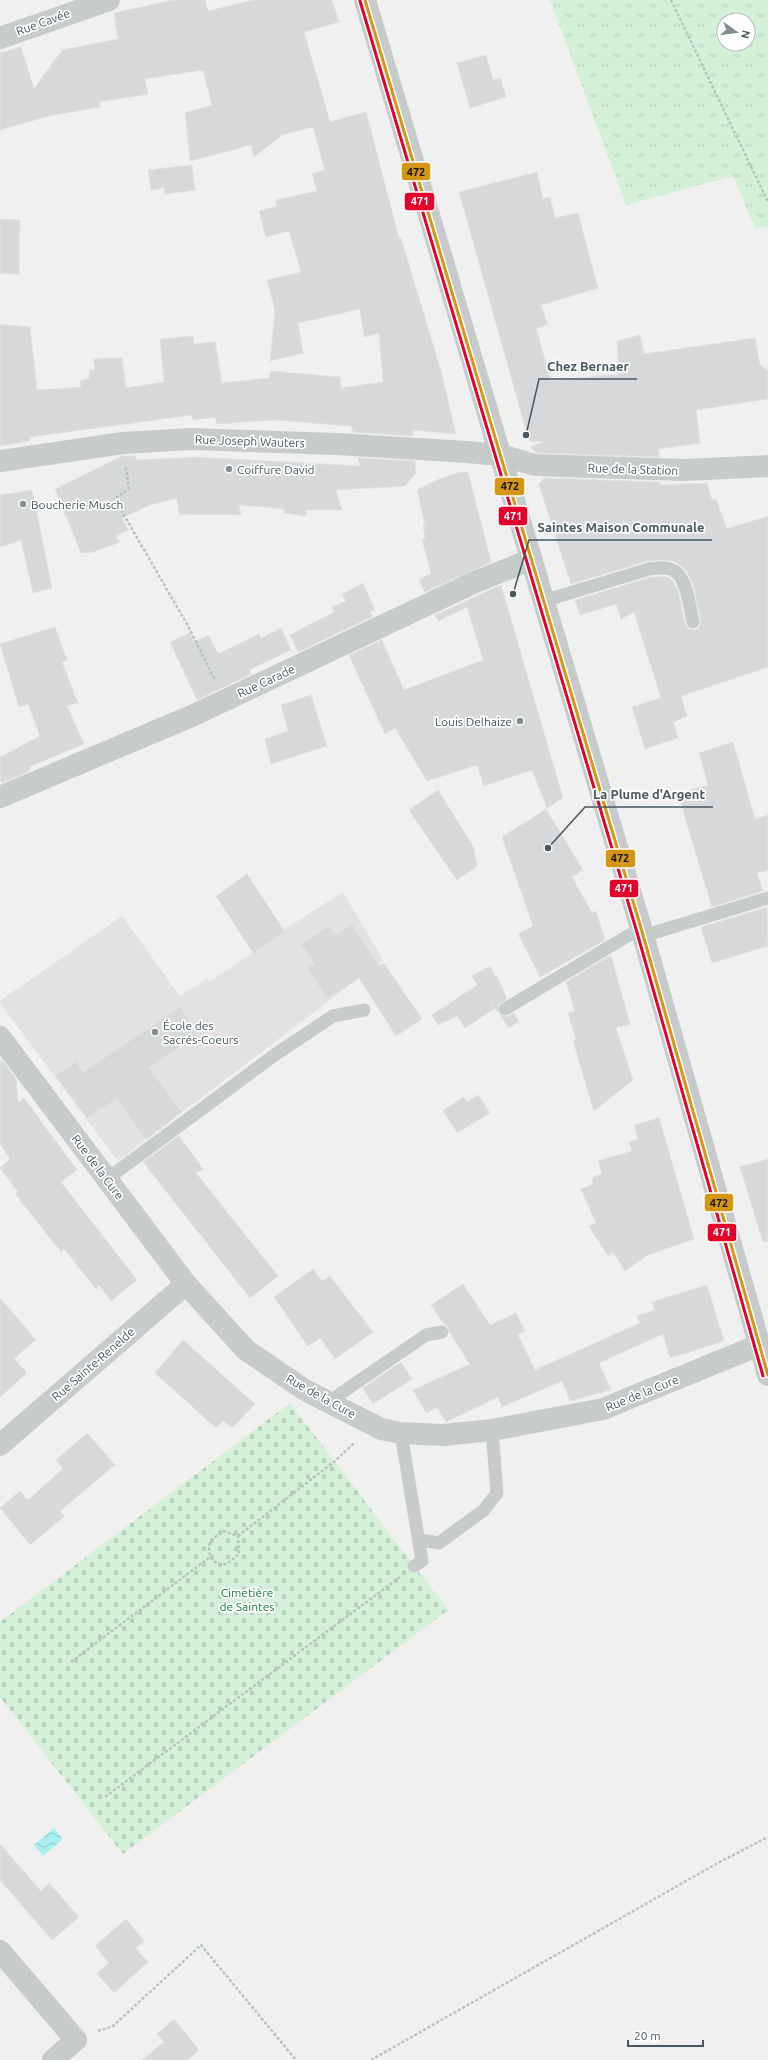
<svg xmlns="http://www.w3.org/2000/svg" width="768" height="2060" viewBox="0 0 768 2060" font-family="Ubuntu,sans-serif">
<defs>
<pattern id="grass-tufts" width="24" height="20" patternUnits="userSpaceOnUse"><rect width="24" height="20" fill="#d4f0d9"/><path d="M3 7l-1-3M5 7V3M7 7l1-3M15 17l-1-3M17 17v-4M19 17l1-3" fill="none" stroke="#b7d0bd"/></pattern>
<pattern id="cemetery-stones" width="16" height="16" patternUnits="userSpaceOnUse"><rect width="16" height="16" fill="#d4f0d9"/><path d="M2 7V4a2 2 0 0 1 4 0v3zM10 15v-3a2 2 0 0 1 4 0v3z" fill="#b7d0bd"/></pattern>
<pattern id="water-waves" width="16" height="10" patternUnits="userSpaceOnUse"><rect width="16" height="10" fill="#a8efef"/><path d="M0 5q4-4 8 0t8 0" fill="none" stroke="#8bc4c5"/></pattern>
</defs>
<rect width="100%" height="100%" fill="#f1f0f0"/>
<path fill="#e3e1e2" d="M343 892 383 960 118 1161 0 1003V1001L122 916 180 996 208 978 209 982 284 932 285 929Z"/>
<path fill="url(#grass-tufts)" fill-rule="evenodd" d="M550 0H768V227L755 228 733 176 626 205ZM724 20H748V44H724Z"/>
<path fill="url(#cemetery-stones)" d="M290 1403 448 1610 123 1854 0 1697V1622Z"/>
<path fill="url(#water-waves)" d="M54 1828 63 1839 43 1856 34 1845Z"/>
<path fill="#d7d8d9" stroke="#e2e2e3" d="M172 0H205L208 11 253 0H332L339 22 304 32 330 122 366 112 399 238H401L441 371 456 434 413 430V436L353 432 351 426 274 420 217 424 215 417 193 420 192 415 30 437V441L0 446V324L30 327 37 390 81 387 80 381 89 378V370L95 369 93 359 122 358 126 388 164 382 160 339 193 336 194 344 215 342 222 383 269 378 271 371 340 377 341 388 383 382 379 333 364 337 360 309 298 323 303 353 270 361 275 310 267 280 301 272 289 231 266 237 259 211 277 206 276 200 317 191 312 174 325 170 313 127 282 135 254 157 251 145 190 161 185 113 212 105 203 70 145 79 148 94 99 102 100 107 49 116 0 130V53L21 47 34 89 62 50 118 39 114 13Z
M486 55 493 80 500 78 506 97 470 108 457 63Z
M192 165 195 190 165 194 164 188 151 190 148 170Z
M537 172 543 199 550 197 555 218 578 213 598 288 541 305 548 325 536 328 551 381 619 374 617 341 640 335 644 354 755 338 760 365 768 371V399L696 410 700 443 659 449V457L537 453 530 447 544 442 529 441 459 192Z
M0 219 20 220 19 274 0 273Z
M122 456H135L136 460 196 457 360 466 358 458 415 461 416 473 405 486 336 490 342 510H306V516L284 513V509L239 505 241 515 179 514 177 498 150 505 122 518 128 530 116 536 120 542 93 552 81 553 55 489Z
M460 472H468L491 562 425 592 419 580 431 573 422 540 425 538 423 525H425L417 490 437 480Z
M544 478 660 482V485L707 483 712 500 716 499 727 529 768 516V667L681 696 687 716 673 722 678 738 645 749 632 707 661 698 634 612 621 619 616 604 580 615 575 600 651 577H668L673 581 678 590 685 624 687 628 694 630 699 628 701 621 693 585 687 572 682 566 673 561 663 560 647 561 571 584 539 485Z
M32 490 52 588 33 593 21 540 0 547V495Z
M363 583 375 610 370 612 372 617 298 652 290 635 334 612 332 607 346 601 342 594Z
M501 585 563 798 547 808 532 770 484 786 477 765 427 781 395 728 385 734 349 655 382 640 404 690 483 660 467 607 438 621 435 615Z
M55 627 67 660 62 662 78 703 67 706 84 744 29 767 30 771 2 783 0 779V757L40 736 28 704 19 707 0 644Z
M281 628 291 650 249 670 251 674 197 700 170 642 190 633 194 643 208 635 218 654 259 634 261 638Z
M311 695 327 746 271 764 265 739 288 731 281 705Z
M733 742 755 819 768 815V870L757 873 763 891 712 907 678 794 708 785 699 753Z
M438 790 474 848 477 866 457 880 409 810Z
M546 809 583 870 572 877 592 913 596 911 605 940 540 977 518 934 533 926 502 837Z
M247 874 285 932 253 953 216 896Z
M767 907 768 946 712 963 701 927Z
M352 924 380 966 384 963 422 1019 396 1036 359 978 327 999 307 968 314 964 301 944 329 926 336 935Z
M611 955 630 1024 616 1028 633 1080 594 1111 573 1041 576 1040 568 1013 575 1011 566 982Z
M490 966 495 976H497L507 999 498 1005V1012L490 1002 495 1008 465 1028 457 1016 438 1025 432 1015 477 985 472 976Z
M180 1007 198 1034 149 1068 182 1112 146 1140 117 1099 87 1118 55 1076 76 1061 83 1072Z
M514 1013 519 1022 509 1028 500 1015 506 1017Z
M0 1061H3L16 1079 18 1102 24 1098 77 1170 61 1182 137 1280 111 1301 99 1285 96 1289 64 1249 61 1252 15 1194 18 1192 0 1168 10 1159 0 1143Z
M478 1095 490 1113 457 1133 443 1110 464 1097 467 1102Z
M659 1118 694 1239 646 1256 625 1271 613 1252 608 1256 589 1226 596 1223 581 1189 593 1184 592 1178 602 1173 598 1161 632 1151 629 1142 638 1139 634 1125Z
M179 1136 203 1169 196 1173 278 1276 250 1298 143 1162Z
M768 1159V1241L763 1242 740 1167Z
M313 1269 322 1281 330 1276 373 1332 335 1359 320 1338 308 1346 274 1297Z
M463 1284 490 1325 516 1313 525 1331 518 1335 535 1370 640 1323 637 1316 655 1310 652 1302 707 1285 724 1341 670 1358 663 1334 599 1363 611 1390 570 1401 562 1381 502 1407 498 1397 446 1422 437 1407 426 1413 413 1390 470 1364 450 1333 448 1327 444 1324 431 1305Z
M0 1298 36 1340 14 1358 27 1373 0 1397Z
M183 1340 255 1404 232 1428 223 1421 216 1428 155 1373Z
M401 1362 412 1379 373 1404 363 1388Z
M87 1433 115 1465 60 1511 65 1516 30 1545 0 1508 20 1491 28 1500 63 1469 56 1460Z
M0 1844 41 1891 49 1883 79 1917 52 1940 0 1880Z
M126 1919 144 1941 136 1948 148 1962 114 1993 97 1973 109 1963 95 1946Z
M174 2019 199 2050 188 2060H142L164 2042 157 2034Z"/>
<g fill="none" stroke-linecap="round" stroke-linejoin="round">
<path stroke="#b6c4bd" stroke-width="2.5" stroke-dasharray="3 2" stroke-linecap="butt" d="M671 0 768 202
M126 467 129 489 117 497 124 515 188 626 215 680
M223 1531 238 1536 239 1554C235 1557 230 1562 226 1564 213 1567 205 1552 211 1541 214 1537 220 1534 223 1531Z
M238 1536 335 1461 354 1443
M71 1662 210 1557
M105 1797 400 1577
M98 2031 113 2026 201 1945 296 2060
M371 2060 716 1864 768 1837"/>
<path stroke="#c7cbcc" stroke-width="13" d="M543 601 649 569C657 568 669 566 676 572 687 580 690 609 693 622
M643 936 768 898
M505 1009 641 928
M107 1179 276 1054 333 1016 364 1010
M333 1405 337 1396 426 1335 442 1332
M401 1433 422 1561 414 1566
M420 1540 439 1543 484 1510 497 1493 492 1430"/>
<path stroke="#c7cbcc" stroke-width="22" d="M0 38 109 0
M0 461 123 443 191 439 337 444 467 452 500 455 535 465 684 470 768 466
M0 797 194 715 475 582 530 560
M0 1037 186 1284 246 1350 305 1390 381 1429 401 1433 443 1435 492 1430 603 1409 759 1345
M0 1445 186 1284
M0 1951 76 2040 53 2060"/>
<path stroke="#c5cacb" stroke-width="22" d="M365 0 641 928 768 1375"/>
<g stroke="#fff" stroke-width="6">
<path id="bus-1" d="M365 0 641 928 768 1375"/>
</g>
<g stroke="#fff" stroke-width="6">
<path id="bus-2" d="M360 1 636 929 763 1376"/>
</g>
<use href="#bus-1" stroke="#d49613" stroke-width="3"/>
<use href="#bus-2" stroke="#e4002b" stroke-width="3"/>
</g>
<g fill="#828d90" stroke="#fff" stroke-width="1.5">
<circle cx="229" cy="469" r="4"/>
<circle cx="23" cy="504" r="4"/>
<circle cx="520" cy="721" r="4"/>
<circle cx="155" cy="1032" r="4"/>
</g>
<g text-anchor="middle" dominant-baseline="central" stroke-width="3.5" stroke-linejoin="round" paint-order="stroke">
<g font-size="12" fill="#47575d" stroke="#fff">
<text transform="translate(43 22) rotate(-20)">Rue Cavée</text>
<text transform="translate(250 441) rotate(2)">Rue Joseph Wauters</text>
<text transform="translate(633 469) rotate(2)">Rue de la Station</text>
<text transform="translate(266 681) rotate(-25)">Rue Carade</text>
<text transform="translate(98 1167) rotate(53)">Rue de la Cure</text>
<text transform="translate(93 1364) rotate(-41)">Rue Sainte-Renelde</text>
<text transform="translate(642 1393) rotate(-22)">Rue de la Cure</text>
<text transform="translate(321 1396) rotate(29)">Rue de la Cure</text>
</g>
<g font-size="12" fill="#47575d" stroke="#fff" text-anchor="start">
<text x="237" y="469">Coiffure David</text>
<text x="31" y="504">Boucherie Musch</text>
<text x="512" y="721" text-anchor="end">Louis Delhaize</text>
<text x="163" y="1025">École des<tspan x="163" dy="14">Sacrés-Coeurs</tspan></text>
</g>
<g font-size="12" fill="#158135" stroke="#fff">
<text x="247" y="1592">Cimetière<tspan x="247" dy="14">de Saintes</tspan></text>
</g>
</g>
<path fill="none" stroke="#47575d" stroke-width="1.5" d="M526 435L539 379H637M513 594L529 540H712M548 848L585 807H713"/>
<g fill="#47575d" stroke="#fff" stroke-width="1.5">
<circle cx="526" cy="435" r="4"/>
<circle cx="513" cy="594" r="4"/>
<circle cx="548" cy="848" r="4"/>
</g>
<g font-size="13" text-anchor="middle" font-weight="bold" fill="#47575d" stroke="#fff" stroke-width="3.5" stroke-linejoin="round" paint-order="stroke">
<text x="588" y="371">Chez Bernaer</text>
<text x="621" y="532">Saintes Maison Communale</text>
<text x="649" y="799">La Plume d'Argent</text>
</g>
<g stroke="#fff" stroke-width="1.5">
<rect x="401" y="162" width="30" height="19" rx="4" fill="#d49613"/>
<rect x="404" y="192" width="31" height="19" rx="4" fill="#e4002b"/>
<rect x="494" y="477" width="31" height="19" rx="4" fill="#d49613"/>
<rect x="498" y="506" width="30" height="20" rx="4" fill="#e4002b"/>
<rect x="605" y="849" width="31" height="19" rx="4" fill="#d49613"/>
<rect x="609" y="879" width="30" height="19" rx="4" fill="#e4002b"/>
<rect x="704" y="1193" width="30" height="19" rx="4" fill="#d49613"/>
<rect x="707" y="1223" width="30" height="19" rx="4" fill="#e4002b"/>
</g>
<g font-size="11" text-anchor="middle" font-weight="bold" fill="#fff">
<text x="420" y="205">471</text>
<text x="513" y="520">471</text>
<text x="624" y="892">471</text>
<text x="722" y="1236">471</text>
</g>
<g font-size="11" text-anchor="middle" font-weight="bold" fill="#111">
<text x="416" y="176">472</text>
<text x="510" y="490">472</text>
<text x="620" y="862">472</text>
<text x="719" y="1207">472</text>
</g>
<g transform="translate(736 32) rotate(104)"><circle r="19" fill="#ffffff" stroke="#b5bcbe"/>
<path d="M0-3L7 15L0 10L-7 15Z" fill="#828d90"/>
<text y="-6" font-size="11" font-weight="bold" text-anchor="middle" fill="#47575d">N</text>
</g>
<path d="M628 2040v6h75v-6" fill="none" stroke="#47575d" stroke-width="2"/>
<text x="634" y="2040" font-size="12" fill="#47575d" stroke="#ffffff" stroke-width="3" paint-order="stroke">20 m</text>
</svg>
